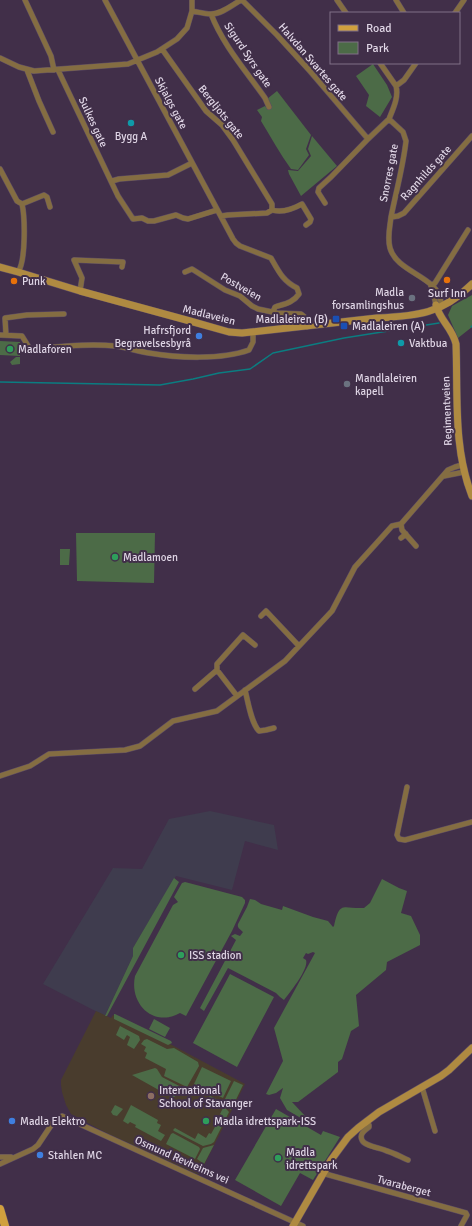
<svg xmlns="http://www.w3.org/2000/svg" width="472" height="1226" viewBox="0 0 472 1226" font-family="Signika,sans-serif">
<rect width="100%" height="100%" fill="#412f49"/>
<path fill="#3f3c4e" d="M210 811 274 825 278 850 245 841 232 890 176 876 133 948V956L105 1016 43 984 113 868 142 869 169 819Z"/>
<path fill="#493c2d" d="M96 1011 111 1018 113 1015 170 1044 245 1084 199 1175 110 1135 71 1114 66 1105 62 1092 61 1085V1080Z"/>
<path fill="#4c6b47" d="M373 64 387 85 392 97 380 117 366 106 369 95 356 76Z
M277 91 311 135 306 149 309 155 298 170 291 169C280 154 271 137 261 121L262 117 257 110 265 106 269 110 272 107 267 99Z
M312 136 337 166 301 196 289 174 288 170 298 171 311 156 308 149Z
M472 295V327L458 338 448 315 452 306Z
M0 341 20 342V356L0 355Z
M16 357H20V364L12 365 10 362Z
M76 533H155L154 583 77 581Z
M60 549H70L69 565H60Z
M174 878 179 882 107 1016H105L133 956V948Z
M382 879 399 888 407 891 401 913 411 916 420 935V945L387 962 386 970 356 995 359 1026 351 1031 342 1059 338 1062V1072L298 1102H292L307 1118 306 1121 287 1110 280 1098 283 1088 276 1093 269 1095 266 1094 283 1061 274 1028 315 953 313 952 308 954 306 953 303 958 306 960C309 969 290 992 284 1000L280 997 276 993 228 968 204 1011 200 1008 236 940 231 936 235 934 240 936 243 932C240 929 237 928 238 924L247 907 250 899 255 900 261 904 282 910 283 906 313 917 328 921 333 927 334 926C340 900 342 909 364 908L370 903Z
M185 882 242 897 245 900V903L232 931 186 1016 180 1013C154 1028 129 1004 135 976L173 905 178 902 174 897 182 883Z
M230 974 274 997 237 1067 193 1043Z
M114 1014H115L171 1041 172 1043 168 1045 114 1019Z
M154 1019 170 1028 165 1037 149 1029Z
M120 1026 139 1036 140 1040 134 1049 127 1045 130 1037 127 1035 124 1040 116 1035Z
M147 1039 167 1049 174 1048 198 1062 199 1066 187 1087 164 1076 166 1069 145 1058 147 1053 144 1051 146 1047 141 1044 144 1040Z
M202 1067 231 1081 223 1098 194 1084Z
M155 1068 157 1069 162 1077 185 1089V1090L177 1088 175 1092 178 1094 173 1098 132 1075Z
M234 1081 243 1085 231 1110 223 1103Z
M210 1096 218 1100 229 1112 214 1142 211 1144 203 1146 174 1131 173 1130 175 1128 195 1139 198 1133 206 1138 209 1133 211 1134 215 1127 213 1125 215 1122 217 1123 222 1115 220 1114 223 1108 207 1100Z
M115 1105 123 1109 117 1116 113 1115 111 1112Z
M131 1105 158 1120 157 1123 161 1125 158 1131 165 1135 161 1141 135 1127 136 1125 130 1122 128 1124 123 1121Z
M276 1109 321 1135 323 1131 340 1137 313 1180 300 1173 281 1206 235 1180Z
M173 1133 199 1147 200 1149 195 1159 166 1144 171 1134Z
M214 1145 204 1164 197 1159 203 1148Z"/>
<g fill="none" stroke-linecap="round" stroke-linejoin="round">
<path stroke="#0b7d81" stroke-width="1.5" d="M471 327 472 326
M0 382 160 385 193 379 219 373 250 369 273 353 344 338 439 323"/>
<g stroke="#5d4d65" stroke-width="6">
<path id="minor" d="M25 0 51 56 54 70
M105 0 233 239 236 243 240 246 271 258C279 272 283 281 297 288L299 294C293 303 284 304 275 307L273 312
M242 0 277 35 309 70 368 139
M337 0 346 13
M396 0 404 13
M192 11C198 12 205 14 211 14 222 14 232 5 241 0
M455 13 464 0
M211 14C223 45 246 71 265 98L269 107
M162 49 206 111 222 125 233 140 272 204V210L267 213 228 215 221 216
M0 58 19 67 34 71 128 64 157 52 177 39 187 28 192 11V0
M380 63 396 86C399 97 393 109 389 119
M27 70 39 101 53 132
M58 70 118 196 133 219 142 218 148 221H154L176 215 183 218 188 219 217 210
M396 86 404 80 416 63
M0 169 17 201 22 204C25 217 26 261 18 272
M112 181 119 179 168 175 192 163
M325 203 318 192 319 188 331 177 368 139 389 119 403 132 406 141C403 167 396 192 391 217 390 227 387 237 390 248 397 273 438 276 441 302
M22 204 44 195 47 197 50 207
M272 210C282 213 293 209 302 204L311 219 310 222 306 225
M392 217 398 216 404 213 472 136
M185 272 192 269 225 290 240 296 252 306 258 309 277 313 301 314 306 318 307 327
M431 286 435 283 468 230
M432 287 436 305
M80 291 82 278 74 260 123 262 122 267
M0 335 22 336 30 349C58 347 87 343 116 346 127 348 138 351 149 353 177 358 222 360 249 350L253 342V333
M6 335 5 318 27 315 64 314
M444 476 464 472
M401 538 406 534
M416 546 402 530 401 524 448 470 455 467 462 465
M261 616 266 611 299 646
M195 689 217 670
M245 690C248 701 251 723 259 731L266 730 274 728
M237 696 217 670V664L243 635 255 645
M0 776 30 766 49 754 125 750 140 746 173 721 217 711 285 661 332 611 355 567 392 526 401 524
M407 787 397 835 399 839 405 840 472 822
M422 1087 435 1131
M366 1121 369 1125V1127C365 1130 359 1134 362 1140 364 1146 381 1148 387 1151 394 1153 401 1157 408 1160
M0 1157H11
M0 1164 33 1149 38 1145 54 1121 62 1116 303 1226
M322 1173 466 1213 467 1215 461 1226"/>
</g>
<g stroke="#5d4d65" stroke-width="8">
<path id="secondary" d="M0 267 18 272 80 291 190 321 229 332 242 333 377 318C417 316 442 314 472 284
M436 305C440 321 452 327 456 344 458 395 453 448 472 496
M293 1226 331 1160 348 1137 358 1128 379 1112 441 1076 449 1070 472 1048"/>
</g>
<g stroke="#5d4d65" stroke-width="9">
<path id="primary" d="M0 1209 5 1226"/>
</g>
<use href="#minor" stroke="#846d42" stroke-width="5"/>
<use href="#secondary" stroke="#af8a41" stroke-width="7"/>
<use href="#primary" stroke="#d0a03e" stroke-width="8"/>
</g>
<g fill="#0f9aa8" stroke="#412f49" stroke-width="1.5">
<circle cx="131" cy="123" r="4"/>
<circle cx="401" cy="343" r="4"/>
</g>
<g fill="#e8710a" stroke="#412f49" stroke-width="1.5">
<circle cx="447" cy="280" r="4"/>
<circle cx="14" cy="281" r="4"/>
</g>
<g fill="#6b7280" stroke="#412f49" stroke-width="1.5">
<circle cx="412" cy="298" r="4"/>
<circle cx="347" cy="384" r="4"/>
</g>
<g fill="#1a4fb4" stroke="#412f49" stroke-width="1.5">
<rect x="332" y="315" width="8" height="8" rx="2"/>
<rect x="340" y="322" width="8" height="8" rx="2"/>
</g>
<g fill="#3f7fe0" stroke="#412f49" stroke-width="1.5">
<circle cx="199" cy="336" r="4"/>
<circle cx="12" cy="1121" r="4"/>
<circle cx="40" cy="1155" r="4"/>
</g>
<g fill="#2e9e5b" stroke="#412f49" stroke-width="1.5">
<circle cx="10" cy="349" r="4"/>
<circle cx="115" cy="557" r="4"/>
<circle cx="181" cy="955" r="4"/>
<circle cx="206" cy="1121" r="4"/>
<circle cx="278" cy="1158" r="4"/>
</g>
<circle fill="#8d6e63" stroke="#412f49" stroke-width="1.5" cx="151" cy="1096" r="4"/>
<g text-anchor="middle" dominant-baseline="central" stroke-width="4" stroke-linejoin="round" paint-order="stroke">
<g font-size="11" fill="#dfd5e5" stroke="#412f49">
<text transform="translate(248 55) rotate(56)">Sigurd Syrs gate</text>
<text transform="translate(313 62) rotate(49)">Halvdan Svartes gate</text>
<text transform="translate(171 103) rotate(62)">Skjalgs gate</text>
<text transform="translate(221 112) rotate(51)">Bergljots gate</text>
<text transform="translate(93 122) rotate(65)">Sulkes gate</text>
<text transform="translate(389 173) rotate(-79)">Snorres gate</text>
<text transform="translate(426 173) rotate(-48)">Ragnhilds gate</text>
<text transform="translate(241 287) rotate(30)">Postveien</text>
<text transform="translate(209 315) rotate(14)">Madlaveien</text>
<text transform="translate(447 411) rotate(-92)">Regimentveien</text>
<text transform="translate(182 1160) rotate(24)">Osmund Revheims vei</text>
<text transform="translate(404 1186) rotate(15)">Tvaraberget</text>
</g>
<g font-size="11" fill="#dfd5e5" stroke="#412f49" text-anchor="start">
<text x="131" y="136" text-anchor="middle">Bygg A</text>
<text x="22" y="281">Punk</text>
<text x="404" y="292" text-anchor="end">Madla<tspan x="404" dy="13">forsamlingshus</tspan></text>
<text x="447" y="293" text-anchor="middle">Surf Inn</text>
<text x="328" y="319" text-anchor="end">Madlaleiren (B)</text>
<text x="352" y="326">Madlaleiren (A)</text>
<text x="191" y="330" text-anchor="end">Hafrsfjord<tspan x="191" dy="13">Begravelsesbyrå</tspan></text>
<text x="409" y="343">Vaktbua</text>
<text x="18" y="349">Madlaforen</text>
<text x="355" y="378">Mandlaleiren<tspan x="355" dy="13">kapell</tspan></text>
<text x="123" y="557">Madlamoen</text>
<text x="189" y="955">ISS stadion</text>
<text x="159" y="1090">International<tspan x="159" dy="13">School of Stavanger</tspan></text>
<text x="20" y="1121">Madla Elektro</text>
<text x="214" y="1121">Madla idrettspark-ISS</text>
<text x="286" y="1152">Madla<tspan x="286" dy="13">idrettspark</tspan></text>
<text x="48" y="1155">Stahlen MC</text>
</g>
</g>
<rect x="330" y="12" width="130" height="52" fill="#412f49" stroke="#807187"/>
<rect x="338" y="25" width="20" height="6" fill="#d0a03e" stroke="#807187"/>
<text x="366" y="32" font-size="12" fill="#dfd5e5">Road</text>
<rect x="338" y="42" width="20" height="12" fill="#4c6b47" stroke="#807187"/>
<text x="366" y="52" font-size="12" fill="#dfd5e5">Park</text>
</svg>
